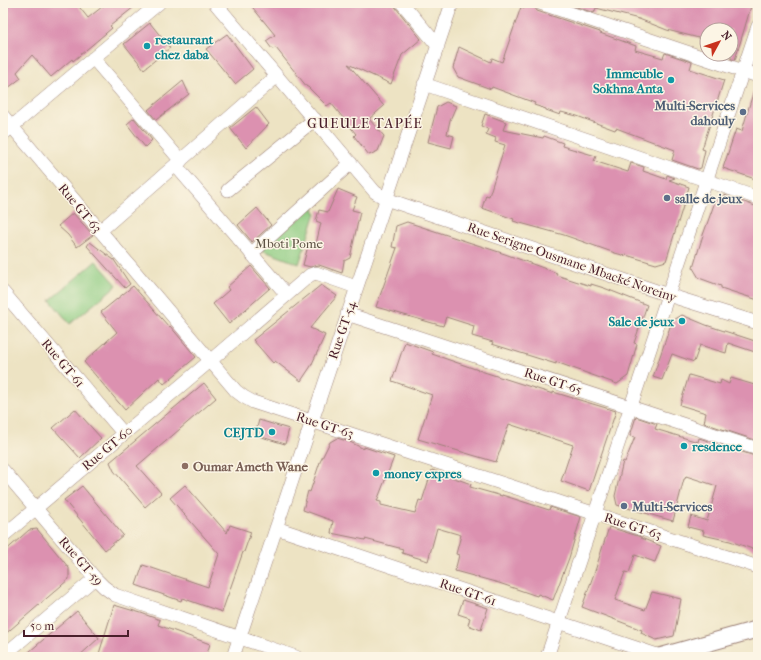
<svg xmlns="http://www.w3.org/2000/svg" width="761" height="660" viewBox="0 0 761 660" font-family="'IM FELL French Canon',serif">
<rect width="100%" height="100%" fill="#fcf5e5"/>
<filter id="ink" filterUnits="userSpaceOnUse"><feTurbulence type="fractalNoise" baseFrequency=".025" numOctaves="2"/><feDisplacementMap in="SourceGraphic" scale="8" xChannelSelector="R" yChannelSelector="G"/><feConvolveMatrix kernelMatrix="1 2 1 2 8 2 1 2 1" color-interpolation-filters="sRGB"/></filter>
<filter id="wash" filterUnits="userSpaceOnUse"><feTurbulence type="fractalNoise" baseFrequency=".012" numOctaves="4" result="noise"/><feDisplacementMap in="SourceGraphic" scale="16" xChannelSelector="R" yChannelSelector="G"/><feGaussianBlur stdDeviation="0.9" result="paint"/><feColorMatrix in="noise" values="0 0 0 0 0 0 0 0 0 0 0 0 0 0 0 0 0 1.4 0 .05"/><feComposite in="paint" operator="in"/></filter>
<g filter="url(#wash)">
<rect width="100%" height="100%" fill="#ede3c3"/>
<path fill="#8ecc82" stroke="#6c7656" d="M311 201 316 213 299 264 259 249Z
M96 261 117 285 70 324 50 300Z"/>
<g id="blocks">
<path fill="#dc91b0" d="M12 3H76L88 18 107 3H139L110 26 112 28 73 61 72 59 51 77 32 55 17 72 21 78 3 92V10Z
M249 3H394L396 8 421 39 402 55 391 84 348 64 384 106 369 119 384 136 378 151 369 155 354 136 356 134 331 103 327 106 308 87H307L276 48 272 49 266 41 275 35Z
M526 3 533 5 537 11 600 32V33L636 46 635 50 663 58 665 53 692 62 690 69 724 80 702 149 705 150 701 168 698 169 672 160 675 150 616 128 615 130 577 116 561 112 560 115 546 110V109L534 105 535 103 492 87 491 89 458 77 453 68 459 47 491 62 492 58 502 62 521 7 524 9Z
M565 3H631L648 8 649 3H752L735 60 731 59V30H707V40L667 30 639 19 596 8 594 13Z
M150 23 170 48 144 69 124 44Z
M227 34 253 69 235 84 206 49Z
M183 81 189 94 156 120 148 110Z
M755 86H758V180L723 168 736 129 742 131Z
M446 102 456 106 450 120 447 134 454 136 451 148 428 142 437 107Z
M256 107 269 124 246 148 230 128Z
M485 114 506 122 503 130 543 138 544 136 563 143 562 146 596 156 594 161 628 172 631 163 644 167 643 171 666 179 667 175 675 178 669 180 689 187 666 261 656 264 626 255V256L615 253 564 235 513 221 514 219 482 208 486 195 489 196 505 145 495 142 496 138 486 134 488 129 481 126Z
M134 118 152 140 145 147 127 124Z
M338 189 357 197 352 210 360 212 350 258 344 261 342 273 319 265 310 267 303 265 309 242 316 244 321 223 316 221 319 210 328 212Z
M724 195 758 207V300L721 288V286L699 278 693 268 703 235 716 199Z
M257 208 271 225 252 242 238 225Z
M73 213 93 235 77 247 68 235 58 226Z
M407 222 505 254 557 273 556 275 591 286V284L604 288 647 305 634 343 637 344 628 376 617 384 556 362V364L492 344 493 342 472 336 474 326 446 317 443 326 376 307 397 248 392 247 396 226Z
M90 242 114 260 130 284 125 288 87 246Z
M251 266 270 288 229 324 213 304 229 290 227 287Z
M321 285 337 296 310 328 325 335 311 366 301 381 275 361 273 363 253 340Z
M133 286 169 327 170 326 196 357 164 384 159 378 125 410 84 362 117 332 101 312Z
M682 315 706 325 758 342V353L728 343 726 353 700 345 694 362 672 354 662 380 653 377 672 321Z
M405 342 433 352 432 354 484 372 553 394V392L616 411 589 491 561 481 573 445 509 424 496 462 418 439 432 395 392 381Z
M689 375 720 384 721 380 729 384 731 378 758 386V441L704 423 706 413 680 405Z
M204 383 216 398 137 466 161 493 145 507 114 471 110 462Z
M75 409 101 438 80 458 53 428Z
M636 417 657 424 655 429 698 442 699 438 758 457V551L730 541 703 535 704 531 688 527 691 516 707 521 717 486 686 476 685 479H684L673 521 617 505 615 496 623 461 625 462 635 437 630 436Z
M259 420 289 429 285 444 255 435Z
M337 438 350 442 364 449V447L394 457 377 501 381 502V505L415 513 419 500 422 501 432 470 471 484 470 487 502 496V495L549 510 550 507 581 517 569 558 553 600 538 594 537 596 499 583 455 571 459 555 456 554 461 535 437 528 428 561 402 553 403 549 365 539V540L331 533 333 521 303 510 308 491 310 492 320 462 330 442Z
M185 485 227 533 230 525 251 532 244 552H243L222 612 182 598 181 601 136 585 143 565 208 587 219 554 170 498Z
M82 486 123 535 105 550 64 500Z
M609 527 641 537V538L661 546 655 562 635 555 629 573 625 572 615 600 645 610 652 592 681 599 674 636 656 640 641 633 642 630 582 607 596 568Z
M37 529 69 568V579L3 636V553L29 530Z
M463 600 488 608 481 630 468 625 470 618 458 614Z
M114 605 141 613 160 620 158 625 210 644 206 657H98Z
M77 611 99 638 78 657H23Z"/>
</g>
</g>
<g filter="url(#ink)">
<use href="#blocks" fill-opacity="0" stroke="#9c8177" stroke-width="1"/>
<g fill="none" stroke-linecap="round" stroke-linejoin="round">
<g stroke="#9c8177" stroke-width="14">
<path id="minor" d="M215 3 375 192 386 199 668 295 758 323
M402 3 438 46
M540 3 758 76
M93 58 181 161
M424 84 758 198
M3 116 236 391 244 397 253 402 758 567
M3 134 159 3
M176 166 287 295
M228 190 315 119
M100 231 277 76
M251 254 351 163
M3 292 124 434
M347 314 758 449
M3 470 95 578 104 587 115 595 296 657
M276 528 660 656
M3 536 210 361 310 275 316 273 356 287
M3 656 95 578
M233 657 452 3
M547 657 758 26"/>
</g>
<g stroke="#9c8177" stroke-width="18">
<path id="tertiary" d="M658 657 758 629"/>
</g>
<use href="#minor" stroke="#fff" stroke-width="13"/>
<use href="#tertiary" stroke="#fff" stroke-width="16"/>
</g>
</g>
<g fill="#0f9aa8" stroke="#fcf5e5" stroke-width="1.5">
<circle cx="147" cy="46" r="4"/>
<circle cx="671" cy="80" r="4"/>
<circle cx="682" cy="321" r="4"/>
<circle cx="272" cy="432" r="4"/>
<circle cx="684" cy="446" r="4"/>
<circle cx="376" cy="473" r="4"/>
</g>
<g fill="#5c6f8a" stroke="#fcf5e5" stroke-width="1.5">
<circle cx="743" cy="112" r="4"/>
<circle cx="667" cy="198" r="4"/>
<circle cx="624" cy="506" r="4"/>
</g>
<circle fill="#8d6e63" stroke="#fcf5e5" stroke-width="1.5" cx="185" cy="466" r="4"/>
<g text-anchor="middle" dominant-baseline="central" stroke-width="3" stroke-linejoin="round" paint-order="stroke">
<g font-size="13" font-weight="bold" fill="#0d838f" stroke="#fcf5e5" text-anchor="start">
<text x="155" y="39">restaurant<tspan x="155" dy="15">chez daba</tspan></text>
<text x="663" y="73" text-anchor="end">Immeuble<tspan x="663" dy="15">Sokhna Anta</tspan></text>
<text x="674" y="321" text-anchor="end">Sale de jeux</text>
<text x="264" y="432" text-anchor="end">CEJTD</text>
<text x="692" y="446">resdence</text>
<text x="384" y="473">money expres</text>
</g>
<g font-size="13" font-weight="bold" fill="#4e5e75" stroke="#fcf5e5" text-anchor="start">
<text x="735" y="105" text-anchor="end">Multi-Services<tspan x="735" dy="15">dahouly</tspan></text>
<text x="675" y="198">salle de jeux</text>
<text x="632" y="506">Multi-Services</text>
</g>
<g font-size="13" fill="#4a1f2b" stroke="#fcf5e5">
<text transform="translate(80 208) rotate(50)">Rue GT-63</text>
<text transform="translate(572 262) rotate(19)">Rue Serigne Ousmane Mbacké Noreiny</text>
<text transform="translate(342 330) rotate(-71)">Rue GT-54</text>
<text transform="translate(63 363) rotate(50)">Rue GT-61</text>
<text transform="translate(553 381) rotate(18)">Rue GT-65</text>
<text transform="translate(325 425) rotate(18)">Rue GT-63</text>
<text transform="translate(107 448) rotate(-40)">Rue GT-60</text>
<text transform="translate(633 526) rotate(18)">Rue GT-63</text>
<text transform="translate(81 561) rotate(49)">Rue GT-59</text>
<text transform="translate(468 592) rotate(19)">Rue GT-61</text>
</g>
<g font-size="13" fill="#5e5345" stroke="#fcf5e5">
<text x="289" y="243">Mboti Pome</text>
</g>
<g font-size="13" font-weight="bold" fill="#785e54" stroke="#fcf5e5" text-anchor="start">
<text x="193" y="466">Oumar Ameth Wane</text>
</g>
<g font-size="14" letter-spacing="1" fill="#4a1f2b" stroke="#fcf5e5">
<text x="365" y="123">GUEULE TAPÉE</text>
</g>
</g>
<rect width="761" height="660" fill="none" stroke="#fcf5e5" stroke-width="16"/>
<g transform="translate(719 42) rotate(50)"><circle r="19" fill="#fcf5e5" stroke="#b59f9b"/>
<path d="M0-3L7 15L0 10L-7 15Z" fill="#c8321e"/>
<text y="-6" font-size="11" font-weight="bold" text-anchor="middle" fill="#4a1f2b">N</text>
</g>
<path d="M24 630v6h104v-6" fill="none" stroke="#4a1f2b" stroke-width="2"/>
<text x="30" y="630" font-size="12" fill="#4a1f2b" stroke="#fcf5e5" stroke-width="3" paint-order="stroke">50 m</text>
</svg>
